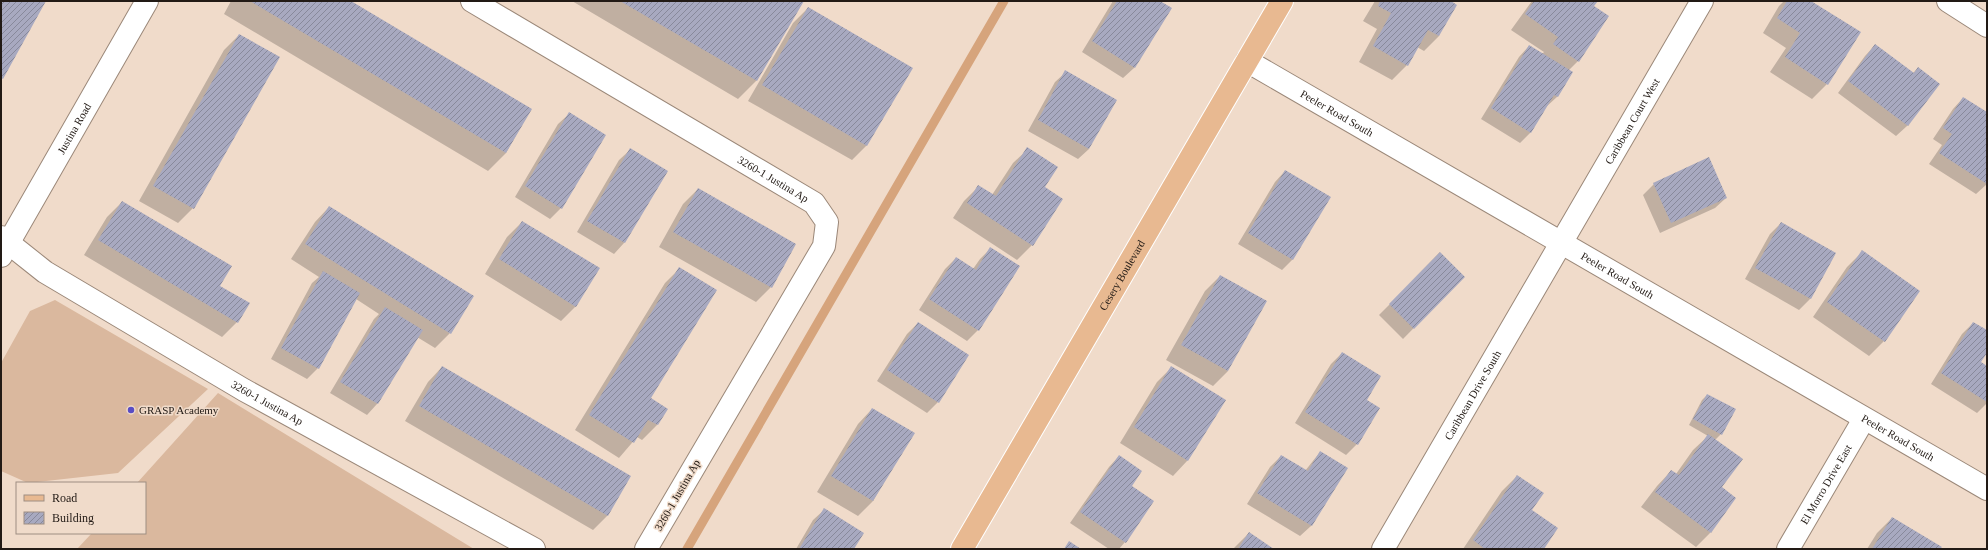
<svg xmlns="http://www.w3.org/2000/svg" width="1988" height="550" viewBox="0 0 1988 550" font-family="Georgia,serif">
<defs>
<pattern id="building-hatch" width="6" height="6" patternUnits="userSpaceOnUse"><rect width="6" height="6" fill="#a8a9c0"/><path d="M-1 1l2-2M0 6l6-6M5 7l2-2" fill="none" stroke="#88899b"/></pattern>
</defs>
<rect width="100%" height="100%" fill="#f0dbca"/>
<path fill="#dab89e" d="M55 300 208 389 118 473 28 483 1 471V363L30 311Z
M218 393 474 549H77L92 533H145V483H137Z"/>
<path fill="#0003" d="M231 1H349L531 109 506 153 488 171 224 14Z
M572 1H803L756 81 738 99Z
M1113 1H1158L1171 9 1134 68 1123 78 1082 52Z
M1375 1H1449L1439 36 1424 51 1417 47 1407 65 1392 80 1359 62 1377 29 1363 21Z
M1532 1H1596L1593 7 1578 61 1569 70 1558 96 1546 107 1531 132 1520 143 1481 119 1519 57 1529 46 1542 54 1544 52 1511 30Z
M1784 1H1809L1827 84 1812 99 1770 72 1786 48 1763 33 1779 6Z
M808 8 867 145 852 160 748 101 793 23Z
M239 35 193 208 178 223 139 201 224 50Z
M1875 45 1913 73 1918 68 1938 84 1907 126 1896 136 1838 93 1865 56Z
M1066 72 1089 149 1078 159 1028 131 1055 82Z
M1963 98 1987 113V184L1976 194 1929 164 1942 145 1933 139 1953 109Z
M569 114 561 208 550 219 515 197 558 124Z
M1028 149 1043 188 1032 245 1017 260 953 218 964 201 979 186 992 195 1013 163Z
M630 150 667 172 624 243 614 254 577 232 619 160Z
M1285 171 1293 259 1282 270 1238 244 1275 182Z
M1654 184 1726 198 1715 208 1660 233 1643 195Z
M698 189 771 287 756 302 659 247 683 204Z
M122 202 219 286 237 322 222 337 84 255 107 217Z
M329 207 473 296 450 333 435 348 417 337 377 404 367 415 330 393 374 319 379 314 356 299 318 368 307 379 271 359 312 283 319 277 291 259 315 222Z
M522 222 576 306 561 321 485 274 507 237Z
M1781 223 1835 254 1810 299 1799 310 1745 279 1770 234Z
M990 249 978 330 967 341 919 310 945 269 956 258 973 269 980 259Z
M1862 252 1884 341 1869 356 1813 317 1847 267Z
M1440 254 1464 277 1403 339 1379 315Z
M680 268 649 398 667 409 657 425 642 440 637 437 619 458 575 430 665 283Z
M1220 276 1228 371 1213 386 1166 360 1205 291Z
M918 323 938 402 927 413 877 381 907 334Z
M1973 323 1987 331V351L1980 363 1987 367V403L1977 413 1931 384 1962 334Z
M1342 353 1365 400 1357 444 1346 455 1295 423 1331 364Z
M442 367 608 515 593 530 405 421 428 382Z
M1172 367 1224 400 1187 461 1173 476 1120 443 1157 382Z
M1707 395 1721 434 1715 440 1721 487 1710 533 1696 547 1641 507 1657 486 1671 471 1676 474 1693 450 1708 436 1689 425 1702 400Z
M872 409 913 433 873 501 858 516 817 492 858 424Z
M1320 452 1346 468 1311 526 1300 536 1247 504 1270 467 1281 456 1305 471Z
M1119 456 1131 486 1125 542 1119 549H1109L1070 523 1109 467Z
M1517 476 1531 511 1543 549H1463L1502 491Z
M824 510 853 549H796L813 520Z
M1892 518 1939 549H1867L1877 533Z
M1249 533 1272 549H1233Z"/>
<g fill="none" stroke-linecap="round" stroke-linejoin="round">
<path stroke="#d6a47c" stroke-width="9" d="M687 549 1004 1"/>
</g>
<path fill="url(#building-hatch)" d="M1 1H46L3 79 1 78Z
M250 1H351L532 109 506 153Z
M620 1H804L757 81Z
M1117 1H1160L1172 8 1135 68 1092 41Z
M1380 1H1451L1457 5 1439 36 1428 30 1408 66 1373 46 1391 13 1378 6Z
M1534 1H1598L1594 6 1609 16 1579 62 1553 44 1558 37 1525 14Z
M1787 1H1811L1861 32 1828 85 1785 57 1800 33 1777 18Z
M808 7 913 68 867 146 762 85Z
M239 34 280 57 194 209 153 186Z
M1875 44 1914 73 1918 67 1940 84 1908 126 1848 81Z
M1529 45 1573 72 1558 97 1554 95 1531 133 1491 108Z
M1065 70 1117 100 1089 149 1038 120Z
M1963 97 1987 112V184L1939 153 1952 134 1943 128Z
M569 112 606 135 562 209 525 186Z
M1027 147 1058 167 1045 187 1063 199 1033 246 967 203 978 185 996 196Z
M630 148 668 171 625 243 587 221Z
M1709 157 1727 198 1671 223 1653 183Z
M1285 170 1331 197 1293 260 1248 233Z
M698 188 796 244 772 288 673 232Z
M122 201 232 266 220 286 250 303 238 323 98 240Z
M329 206 474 296 451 334 305 244Z
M522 221 600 268 576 307 499 259Z
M1781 222 1836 253 1811 299 1755 268Z
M990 247 1020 266 979 331 929 299 956 257 976 270Z
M1862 250 1920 291 1885 342 1827 302Z
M1440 252 1465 277 1414 329 1389 304Z
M679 267 717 290 651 398 668 409 658 425 648 420 634 443 589 415Z
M323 271 360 293 319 369 281 348Z
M1220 275 1267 301 1228 371 1181 345Z
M385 307 423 330 378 404 340 382Z
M918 322 969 355 939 403 887 370Z
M1973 322 1987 330V353L1981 362 1987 366V402L1941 373Z
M1342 352 1381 376 1367 400 1380 408 1358 445 1305 412Z
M442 366 631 476 608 516 419 406Z
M1171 366 1226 400 1188 461 1134 427Z
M1707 394 1736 409 1722 435 1693 419Z
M872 408 915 433 873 501 831 476Z
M1708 434 1743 459 1722 487 1736 498 1711 533 1655 492 1671 470 1679 475Z
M1320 451 1348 468 1312 526 1257 493 1281 455 1308 471Z
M1119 455 1142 471 1132 486 1154 501 1126 543 1080 512Z
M1517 475 1544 493 1532 510 1558 528 1544 549H1485L1473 540Z
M824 508 864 533 854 549H799Z
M1892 517 1942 547 1940 549H1872Z
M1249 532 1274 549H1238Z
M1069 541 1081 549H1064Z"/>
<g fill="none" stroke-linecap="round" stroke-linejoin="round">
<g stroke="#9b8879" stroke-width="24">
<g id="minor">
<path id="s1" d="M472 1 814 203 827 222 824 246 646 549"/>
<path d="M1948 1 1987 26"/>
<path id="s2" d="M1247 61 1987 489"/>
<path id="s3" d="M1 237 45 272 244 390 534 549"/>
<path id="s4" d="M1 256 147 1"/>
<path id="s5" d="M1383 549 1702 1"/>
<path id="s6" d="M1788 549 1864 419"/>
</g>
</g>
<g stroke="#fff" stroke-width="24">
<g id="major">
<path id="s7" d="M962 549 1282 1"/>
</g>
</g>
<use href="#minor" stroke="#fff" stroke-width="22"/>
<use href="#major" stroke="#e8b991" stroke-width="22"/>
</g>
<circle fill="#594cc4" stroke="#f0dbca" stroke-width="1.5" cx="131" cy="410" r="4"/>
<g text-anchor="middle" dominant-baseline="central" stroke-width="3" stroke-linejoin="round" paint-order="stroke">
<g font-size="11" fill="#221a15" stroke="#f0dbca">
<text stroke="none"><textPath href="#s2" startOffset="104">Peeler Road South</textPath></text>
<text stroke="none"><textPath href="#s5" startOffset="495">Caribbean Court West</textPath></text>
<text stroke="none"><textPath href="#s4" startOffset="147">Justina Road</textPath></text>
<text stroke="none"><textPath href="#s1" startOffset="350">3260-1 Justina Ap</textPath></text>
<text stroke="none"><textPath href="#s7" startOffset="317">Cesery Boulevard</textPath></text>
<text stroke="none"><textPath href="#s2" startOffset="428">Peeler Road South</textPath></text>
<text stroke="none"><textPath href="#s5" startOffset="178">Caribbean Drive South</textPath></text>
<text stroke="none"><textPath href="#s3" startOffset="314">3260-1 Justina Ap</textPath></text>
<text stroke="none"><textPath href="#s2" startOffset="752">Peeler Road South</textPath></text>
<text stroke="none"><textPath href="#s6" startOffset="75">El Morro Drive East</textPath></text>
<text transform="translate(677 495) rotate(-60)">3260-1 Justina Ap</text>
</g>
<g font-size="11" fill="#221a15" stroke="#f0dbca" text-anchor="start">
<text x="139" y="410">GRASP Academy</text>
</g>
</g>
<rect width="1988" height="550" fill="none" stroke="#221a15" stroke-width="4"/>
<rect x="16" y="482" width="130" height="52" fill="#f0dbca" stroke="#9e8e82"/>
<rect x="24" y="495" width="20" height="6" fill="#e8b991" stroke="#9e8e82"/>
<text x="52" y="502" font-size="12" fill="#221a15">Road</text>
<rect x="24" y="512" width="20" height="12" fill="url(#building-hatch)" stroke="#9e8e82"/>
<text x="52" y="522" font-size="12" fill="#221a15">Building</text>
</svg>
